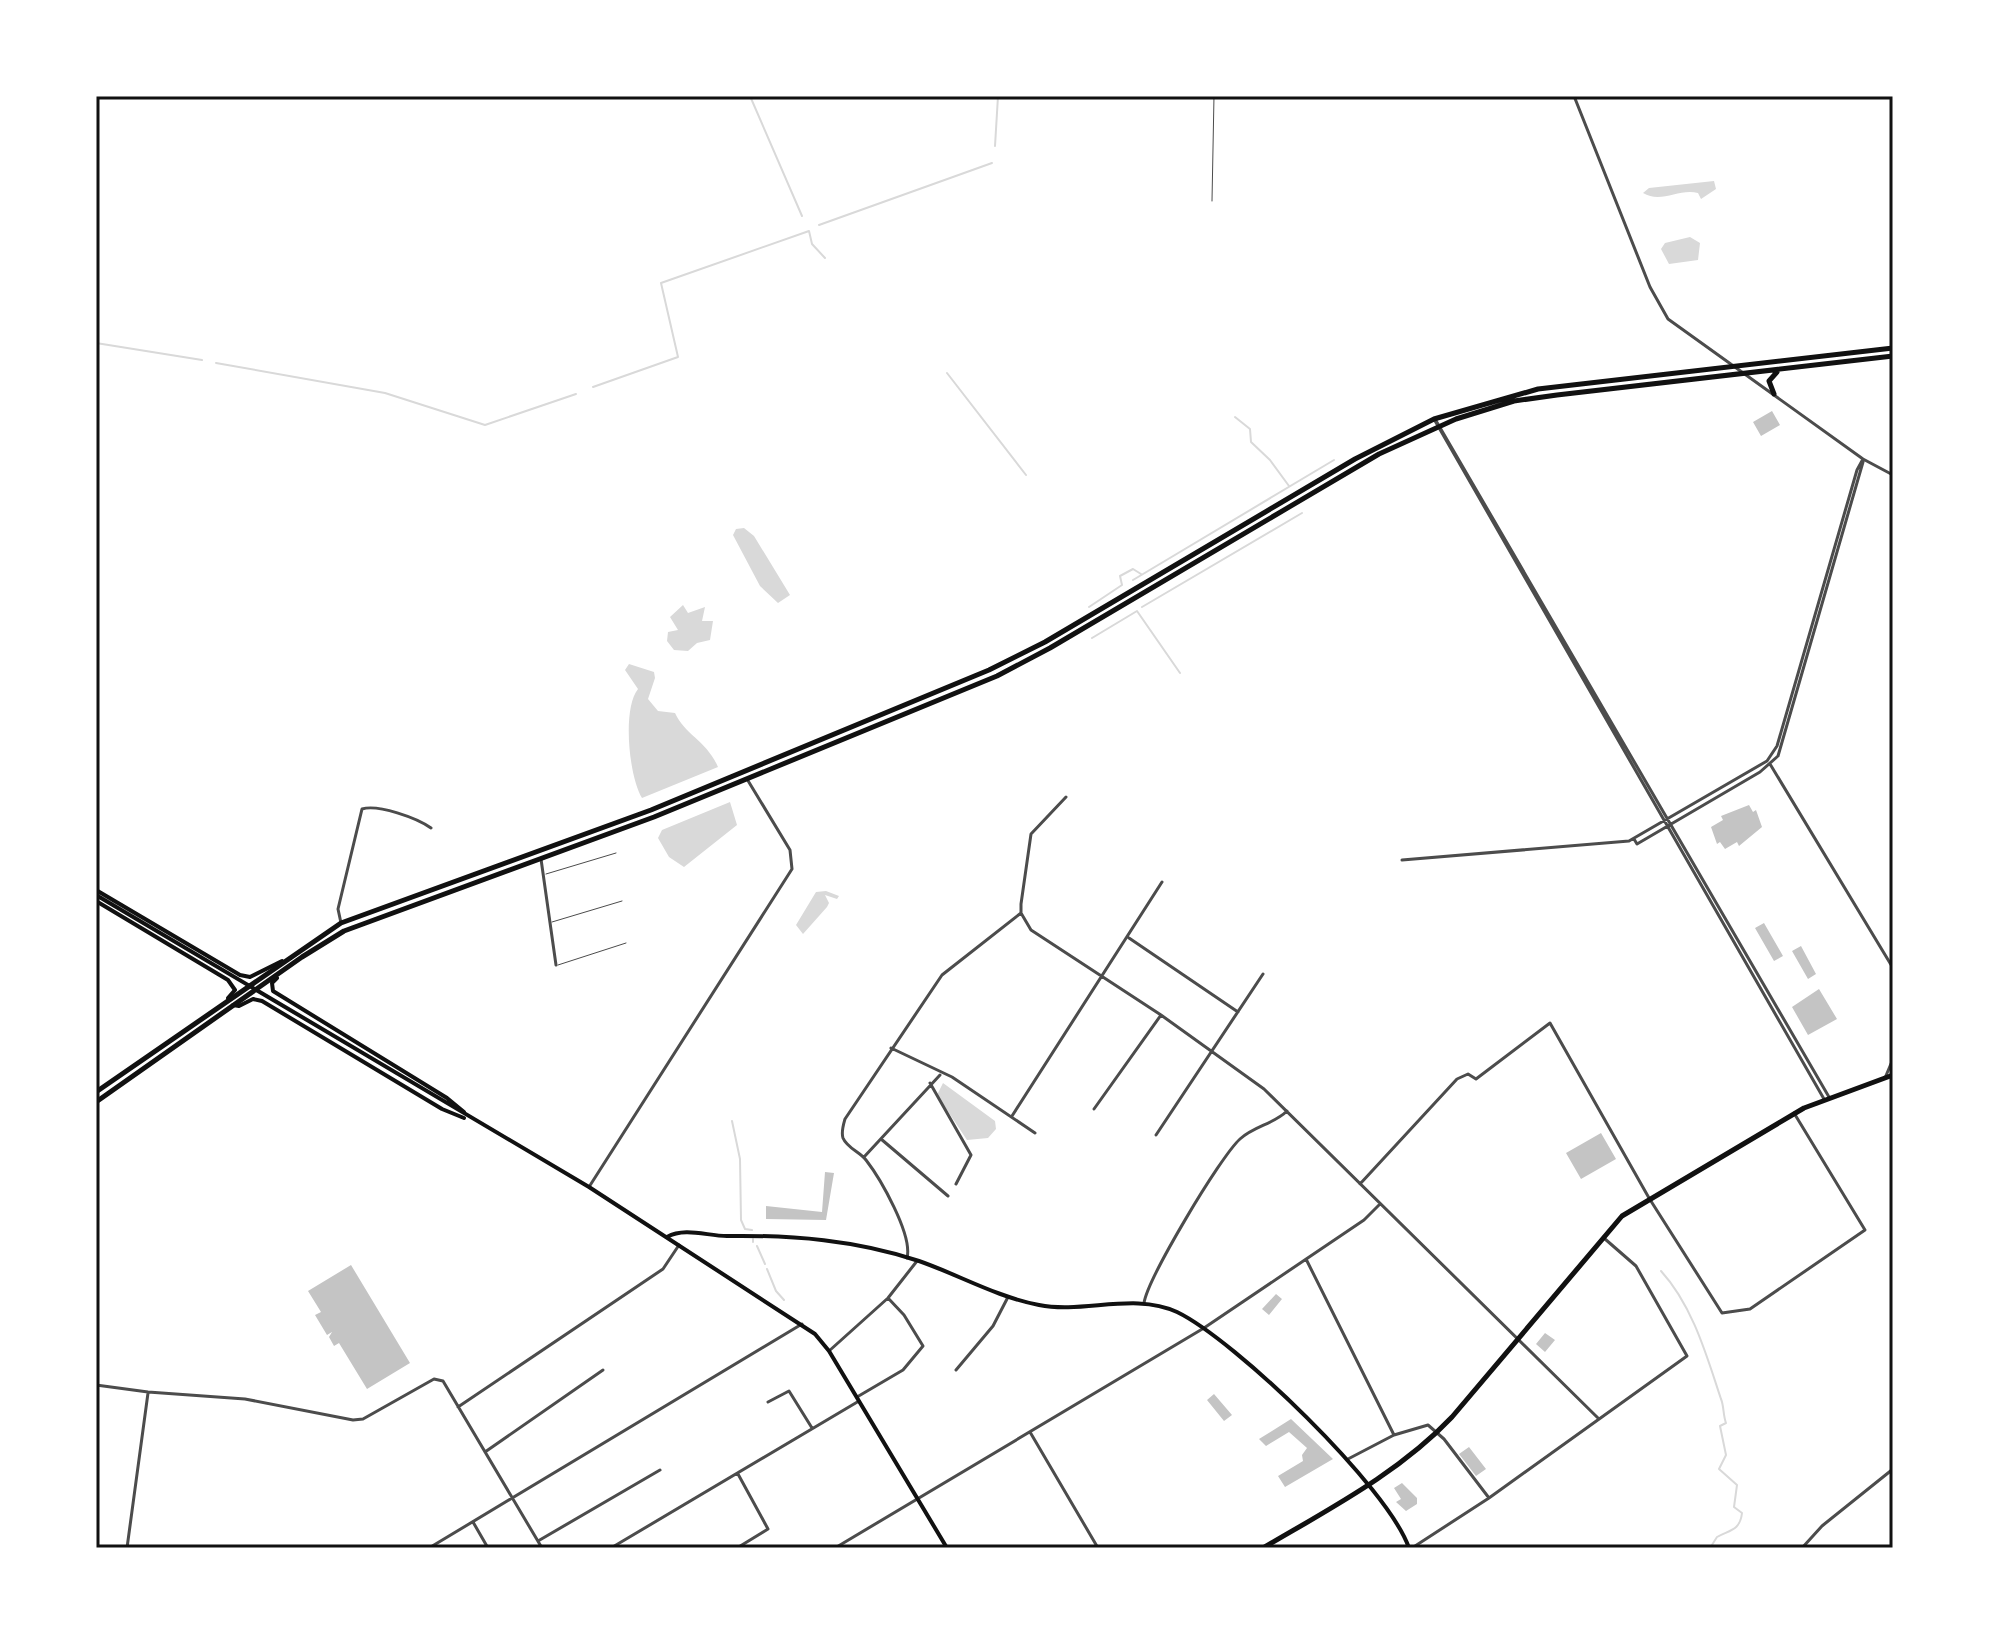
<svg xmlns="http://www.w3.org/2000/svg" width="1989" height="1644" viewBox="0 0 1989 1644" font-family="'DejaVu Sans',sans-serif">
<rect width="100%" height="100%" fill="#fff"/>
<path fill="#d9d9d9" d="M1714 181 1716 189 1701 199 1698 193C1679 188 1661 204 1643 193L1649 188Z
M1690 237 1700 243 1698 260 1669 264 1661 249 1665 243Z
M744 528 754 536 790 595 778 603 760 586 733 535 736 529Z
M683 605 688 613 705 607 702 621H713L710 640 697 643 688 651 674 650 667 641 668 632 678 630 670 617Z
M629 664 654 672 655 678 648 699 658 711 675 713C685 735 707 741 718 767L642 798C629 777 622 709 638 689L625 670Z
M730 802 737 825 684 867 669 857 658 838 662 830Z
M826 891 839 896 837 899 825 895 829 903 827 907 803 934 796 925 816 892Z
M943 1083 995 1121 996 1129 988 1138 967 1140 937 1095Z"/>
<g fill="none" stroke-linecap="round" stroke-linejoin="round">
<path stroke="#d9d9d9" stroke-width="2" d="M750 96 802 216
M995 146 998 96
M819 225 992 163
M96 343 202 360
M216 363 385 393 485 425 576 394
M947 373 1026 475
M593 387 678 357 661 283 809 231 812 244 825 258
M1235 417 1250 429 1251 442 1270 460 1289 486
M1133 580 1334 460
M1089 607 1122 585 1120 576 1133 569 1141 574
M1142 607 1302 513
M1092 638 1137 611 1180 673
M732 1121 740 1159 741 1220 745 1229 752 1230
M753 1239V1242
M757 1246 765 1264
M767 1269 776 1291 784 1300
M1661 1271C1693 1306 1707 1357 1721 1399 1724 1406 1723 1415 1726 1423L1720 1426 1726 1455 1719 1469 1737 1485 1734 1507 1742 1513C1740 1531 1729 1530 1717 1537L1710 1548"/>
</g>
<path fill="#c4c4c4" d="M1772 411 1780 425 1761 436 1753 422Z
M1749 805 1753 812 1756 810 1762 827 1739 846 1737 842 1725 849 1720 842 1717 844 1711 827 1723 820 1721 816Z
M1764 923 1783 956 1774 961 1755 928Z
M1801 946 1816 974 1808 979 1792 951Z
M1819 989 1837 1019 1808 1035 1792 1007Z
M1601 1133 1616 1159 1581 1179 1566 1153Z
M825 1172 834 1173 826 1220 766 1219V1206L822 1212Z
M351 1265 410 1363 367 1389 339 1343 334 1346 329 1337 332 1332 327 1335 315 1315 321 1312 308 1291Z
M1276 1294 1282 1299 1269 1315 1262 1309Z
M1545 1333 1555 1340 1545 1352 1536 1344Z
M1214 1394 1232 1415 1224 1421 1207 1400Z
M1291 1419 1333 1459 1285 1487 1278 1476 1303 1461 1302 1455 1307 1448 1289 1432 1266 1446 1259 1439Z
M1469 1447 1486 1469 1476 1476 1459 1454Z
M1402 1483 1417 1498V1504L1406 1511 1396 1502 1401 1499 1394 1488Z"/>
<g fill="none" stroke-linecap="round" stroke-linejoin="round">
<path stroke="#4c4c4c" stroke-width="1" d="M1212 201 1214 96
M546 874 616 853
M552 922 622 901
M558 965 626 943"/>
<path stroke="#4c4c4c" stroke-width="3" d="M1574 96 1650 287 1668 319 1863 459 1893 475
M1434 419 1824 1099
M1435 419 1829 1097
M1770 764 1893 968
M1066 797 1031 834 1021 904V913L1031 930 1161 1015 1264 1089 1599 1419
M1634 839 1637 844 1760 772 1778 756 1863 462
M541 859 556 965
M1402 860 1629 841 1767 761 1777 746 1857 470 1863 459
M341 923 338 909 362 809C378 804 417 818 431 828
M1129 938 1238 1012
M891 1048 952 1077 1035 1133
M1885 1078 1893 1059
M930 1083 971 1155 956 1184
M1094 1109 1161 1015
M1012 1116 1162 882
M1156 1135 1263 974
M881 1139 948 1196
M864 1157 940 1075
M1360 1184 1457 1079 1468 1074 1476 1079 1550 1023 1649 1198 1722 1313 1750 1309 1865 1230 1794 1113
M589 1187 792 869 790 850 747 779
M907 1258C913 1235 880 1178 866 1160 860 1152 847 1148 843 1138 841 1132 843 1126 845 1119L942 975 1021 913
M1306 1259 1394 1435 1428 1425 1444 1439 1489 1498
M1144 1303C1148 1278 1220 1157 1240 1139 1254 1126 1274 1124 1287 1111
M829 1351 888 1298 917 1261
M956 1370 993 1326 1008 1297
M96 1385 148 1392 245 1399 353 1420 363 1419 434 1379 443 1381 542 1548
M857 1397 903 1370 923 1346 904 1315 888 1298
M768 1402 789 1391 812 1428
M458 1407 663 1269 679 1245
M1030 1432 1098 1548
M485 1452 603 1370
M1348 1459 1394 1435
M473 1522 488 1548
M538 1541 660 1470
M127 1548 148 1393
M429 1548 802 1324
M611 1548 859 1401
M737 1548 768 1529 738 1474
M835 1548 1204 1328 1364 1220 1380 1204
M1412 1548 1489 1498 1687 1356 1636 1266 1605 1239
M1802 1548 1822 1526 1893 1469"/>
<path stroke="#111" stroke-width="4" d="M96 890 240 975 250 977 282 961
M96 895 589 1187 815 1334 829 1351 947 1548
M96 901 228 980 235 990 228 998
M277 978 272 983 273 991 447 1098 464 1112
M233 1005 239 1006 253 999 262 1001 442 1109 464 1118
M667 1237C685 1227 707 1236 727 1236 792 1235 856 1240 919 1261 959 1275 997 1297 1039 1305 1084 1314 1134 1292 1177 1312 1235 1340 1388 1487 1409 1548"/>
<path stroke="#111" stroke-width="5" d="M1263 1548C1329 1509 1399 1473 1452 1417L1622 1216 1804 1108 1893 1075"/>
<path stroke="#111" stroke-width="5" d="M1774 394 1769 381 1777 372
M96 1092 341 923 651 810 989 670 1045 642 1355 459 1434 419 1538 389 1893 348
M96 1102 302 957 344 931 654 817 997 676 1050 648 1379 454 1456 419 1514 401 1557 395 1893 356"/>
</g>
<rect width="1989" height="1644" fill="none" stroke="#ffffff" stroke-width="196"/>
<rect x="98" y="98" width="1793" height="1448" fill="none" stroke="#111" stroke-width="3"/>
</svg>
